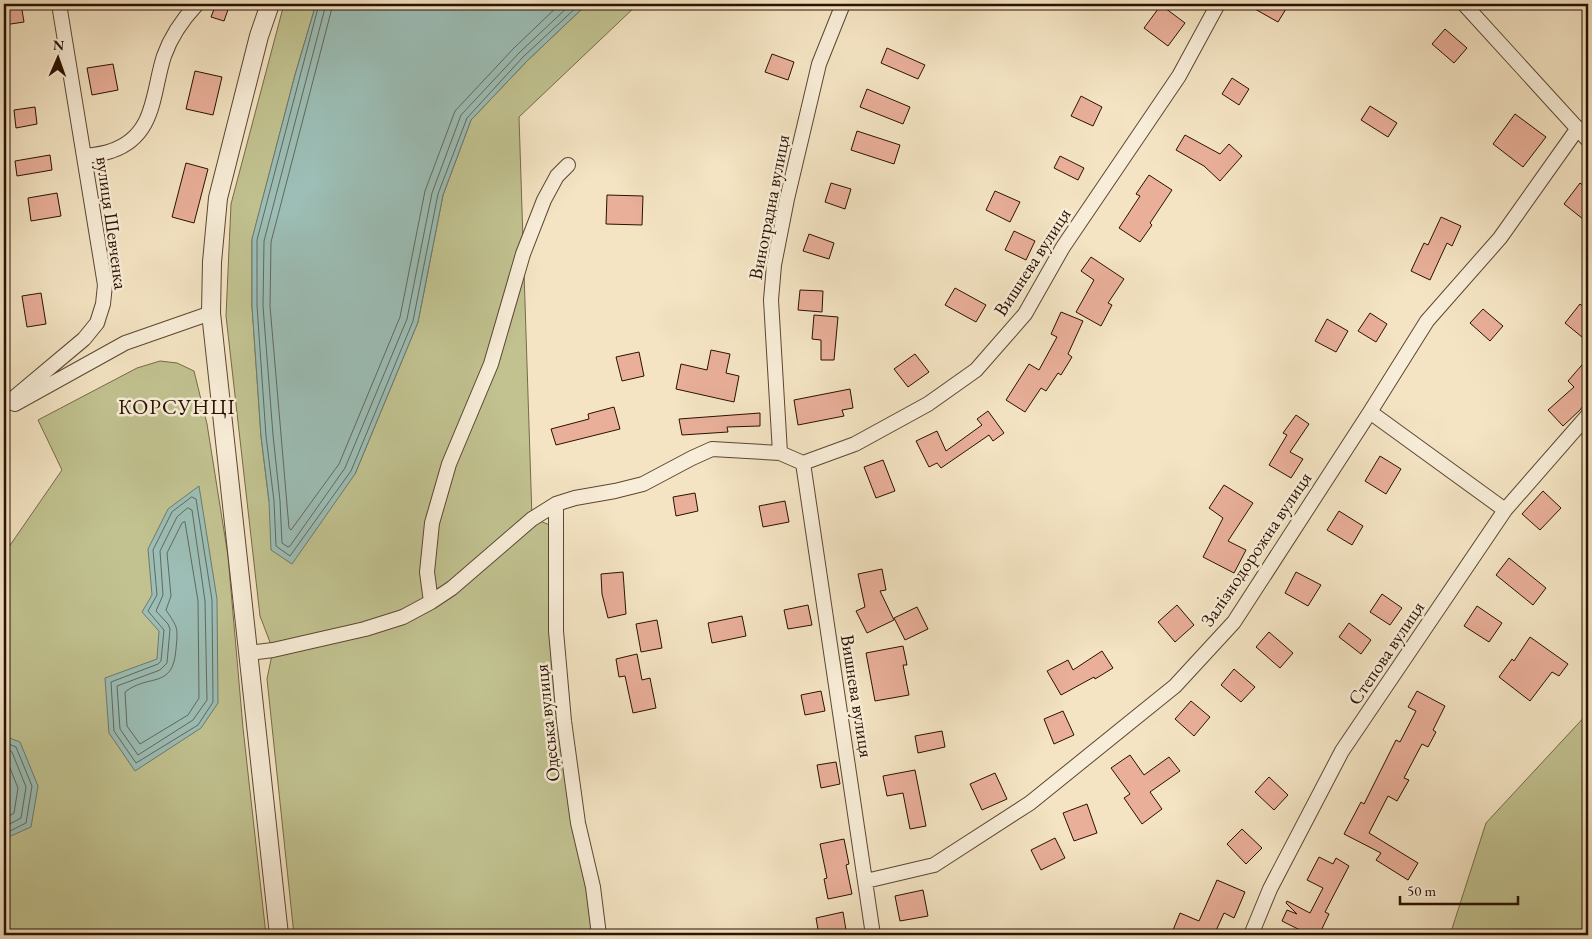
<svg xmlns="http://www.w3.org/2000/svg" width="1592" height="939" viewBox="0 0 1592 939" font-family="'EB Garamond',serif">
<rect width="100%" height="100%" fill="#f4e4c3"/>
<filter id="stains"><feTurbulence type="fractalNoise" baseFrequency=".004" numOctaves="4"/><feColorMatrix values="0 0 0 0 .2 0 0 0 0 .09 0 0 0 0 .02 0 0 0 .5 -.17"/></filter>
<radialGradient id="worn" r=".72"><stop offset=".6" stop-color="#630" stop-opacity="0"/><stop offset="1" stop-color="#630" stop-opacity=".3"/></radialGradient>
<path fill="#c1c290" stroke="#766a48" d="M284 4H316L295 75 252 240V306L261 436 269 501 355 474 418 322 443 195 471 120 527 61 587 4H638L519 117 532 518 555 527 556 631 599 935H294L267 679 273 650 260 616 226 316 231 204Z
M160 361 177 363 194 371 207 424 228 556 243 728 266 935H4V554L62 470 38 420 137 368Z
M1588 713V935H1450L1486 823Z"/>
<path fill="#9cbeb6" stroke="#6e796e" d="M316 4H587L527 61 471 120 443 195 418 322 355 474 292 564 271 550 269 501 261 436 252 306V239L295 75Z
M199 486 217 599 218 703 201 728 135 771 109 733 105 678 157 659 159 631 142 612 152 595 148 549 168 509Z
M4 736 20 742 38 786 31 827 4 839Z"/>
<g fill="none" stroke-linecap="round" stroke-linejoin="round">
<path stroke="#63685c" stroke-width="1" d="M319 4 257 240V306L266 436 274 501 276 546 290 556 351 471 413 321 438 194 467 118 523 57 580 4
M326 4 264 241 263 306 273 435 280 501 282 543 288 547 290 546 345 468 407 319 432 193 461 115 519 53 571 4
M333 4 271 242 270 306 289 528 291 530 339 464 400 317 425 191 455 111 514 48 560 4
M192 497 196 499 212 600 213 702 198 725 136 763 114 731 111 682 158 664 161 661 164 630 148 611 157 595 153 550 172 512Z
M188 508 192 510 205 601 207 700 193 720 138 755 120 729 117 686 160 670 167 663 170 629 168 624 156 611 163 595 160 551 177 517Z
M185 522 198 601 199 698 188 715 140 744 127 726 125 692C149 673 173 690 176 649 178 627 178 628 166 610L171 596 167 553 182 523Z
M4 742 16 747 32 786 26 823 4 834
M4 748 12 752 26 787 21 818 4 827
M4 756 6 758 18 788 14 813 4 819"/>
</g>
<path fill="#e9af99" stroke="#2a1101" d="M4 4H21L24 22 4 25Z
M216 4H230L224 21 211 17Z
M1246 4H1289L1278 22Z
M1161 5 1185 23 1168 46 1144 28Z
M1445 29 1467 48 1454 63 1432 44Z
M887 48 925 65 918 79 881 63Z
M772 54 794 62 788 80 765 72Z
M113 64 118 90 92 95 87 68Z
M195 71 222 77 213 115 186 109Z
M1232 78 1249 89 1239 105 1222 94Z
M867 89 910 107 903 124 860 107Z
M1081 96 1102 107 1093 126 1071 116Z
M1370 106 1397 123 1388 137 1361 120Z
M35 107 37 124 16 128 14 110Z
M1515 114 1546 137 1523 167 1493 144Z
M857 131 900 145 894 164 851 150Z
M1185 135 1220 154 1229 144 1242 156 1220 181 1204 166 1176 150Z
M50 155 52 170 17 176 15 161Z
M1060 156 1084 168 1078 180 1054 168Z
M186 163 208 169 194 223 172 217Z
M1149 175 1172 190 1150 223 1152 225 1140 242 1119 228 1140 196 1136 194Z
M831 183 851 189 845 209 825 202Z
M1580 183 1588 189V223L1564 204Z
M995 191 1020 202 1010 222 986 210Z
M57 193 61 216 31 221 28 198Z
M607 195 643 196 642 225 606 224Z
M1441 217 1461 226 1452 246 1447 243 1430 280 1411 271 1424 243 1428 245Z
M1014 231 1035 241 1026 260 1005 250Z
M809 234 834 243 829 259 803 251Z
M1091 257 1124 279 1108 303 1112 305 1101 326 1076 312 1094 280 1081 271Z
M955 288 986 305 976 322 945 305Z
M800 290 823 291 822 312 798 310Z
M41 293 46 324 27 327 22 296Z
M1580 304 1588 311V342L1565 323Z
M1483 309 1503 326 1490 341 1470 323Z
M1061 312 1083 321 1068 354 1072 357 1061 375 1058 373 1046 391 1041 388 1025 412 1006 400 1029 364 1039 370 1057 337 1051 334Z
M1370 313 1387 324 1376 342 1358 331Z
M814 315 838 317 834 360H821V340L812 339Z
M1327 319 1348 331 1336 352 1315 341Z
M711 350 730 354 726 373 739 376 734 402 676 389 681 364 707 370Z
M639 352 644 376 622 381 616 357Z
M915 354 929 372 908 387 894 369Z
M1588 358V399L1580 410 1563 426 1548 410 1574 387 1568 381Z
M850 389 853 408 842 410 844 416 798 425 794 400Z
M614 407 620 429 556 445 551 429 589 419 588 414Z
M988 411 1004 433 993 441 989 435 941 468 937 463 929 467 916 441 937 431 946 451 982 425 977 419Z
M760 413V426L727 427 728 432 682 435 679 419Z
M1296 415 1309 424 1290 452 1303 459 1291 478 1269 465 1287 435 1283 433Z
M1380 456 1401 469 1386 494 1365 481Z
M883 460 895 491 876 498 864 467Z
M1224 485 1253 503 1228 541 1246 550 1234 573 1203 557 1223 518 1209 508Z
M1543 491 1561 508 1540 530 1522 514Z
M695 493 698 511 676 516 673 497Z
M785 501 789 522 763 527 759 506Z
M1339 511 1363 526 1352 545 1327 530Z
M1509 558 1546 588 1533 605 1496 575Z
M882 569 886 590 880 591 894 620 867 633 856 611 865 607 858 574Z
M623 572 626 614 608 618 602 594 601 574Z
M1296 572 1321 585 1308 606 1285 593Z
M1382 594 1402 608 1390 625 1370 612Z
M808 605 812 625 788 629 784 610Z
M1177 605 1194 625 1175 642 1158 622Z
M1477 606 1502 623 1489 642 1464 626Z
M917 607 928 629 905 640 894 618Z
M742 616 746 636 712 643 708 623Z
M657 620 662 648 641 652 636 624Z
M1349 623 1371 640 1361 654 1339 637Z
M1269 632 1293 653 1280 668 1256 647Z
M1530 637 1568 664 1559 676 1552 672 1530 701 1499 677 1512 659 1514 661Z
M903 646 907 665H903L909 695 875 701 866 653Z
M1102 651 1113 668 1095 679 1094 677 1061 695 1047 671 1068 660 1073 670Z
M637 654 642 680 650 678 656 708 633 713 625 676 619 677 616 659Z
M1234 669 1255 687 1241 702 1221 685Z
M821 691 825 711 805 715 801 695Z
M1417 691 1445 706 1433 730 1436 732 1428 747 1422 744 1404 778 1409 780 1397 801 1388 796 1369 833 1418 863 1408 880 1376 860 1381 853 1344 834 1361 802 1364 804 1396 740 1400 742 1416 711 1408 707Z
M1191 701 1210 717 1194 736 1175 719Z
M1063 711 1074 735 1054 744 1044 719Z
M942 731 945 747 918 753 915 736Z
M1130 755 1144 775 1169 757 1180 771 1150 792 1162 809 1142 824 1124 798 1130 794 1111 768Z
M836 762 840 784 821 788 817 765Z
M915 770 926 826 910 829 903 793 887 796 883 776Z
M995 773 1007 799 982 810 970 784Z
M1269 777 1288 795 1274 810 1255 792Z
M1087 804 1097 833 1074 841 1063 813Z
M1242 829 1262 848 1246 864 1227 844Z
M1055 838 1065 858 1041 870 1031 850Z
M844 839 849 864 846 865 852 894 828 899 824 879 827 878 820 844Z
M1319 857 1333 864 1336 858 1349 866 1325 912 1329 914 1319 935H1310L1282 921 1287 910 1297 914 1286 903 1287 901 1310 913 1323 888 1307 880Z
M1217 880 1245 892 1234 918 1224 913 1214 935H1171L1180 913 1199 921Z
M923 890 928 916 900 921 895 896Z
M843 912 846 930 819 935 816 918Z"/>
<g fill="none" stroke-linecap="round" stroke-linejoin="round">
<g stroke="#5c4632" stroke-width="16">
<path id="minor" d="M1464 4 1588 140
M84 156C93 155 103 154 111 151 156 136 152 93 164 56 171 36 183 19 197 4
M15 404 125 343 211 313
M4 406 84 339 97 323 103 304 105 285 59 4
M1370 412 1505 510
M780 453 771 300 774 265 787 199 819 64 843 4
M803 463 873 935
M556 504V631L564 721 578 823 593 887 599 935
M431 602 427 572 432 523 449 464 491 364 523 254 544 200 557 176 568 165
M249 653 273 650 365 629 403 617 431 602 452 588 532 519 556 504 575 498 615 491 643 484 692 458 712 449 780 453 803 463 855 444 928 404 976 370 1025 314 1063 247 1179 76 1218 4
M866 881 934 865 1030 803 1175 686 1234 622 1370 412 1427 321 1500 238 1578 128
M1251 935 1270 889 1342 751 1505 510 1588 415"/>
</g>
<g stroke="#5c4632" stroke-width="20">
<path id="tertiary" d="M270 4 259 36 218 198 212 262 211 313 279 935"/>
</g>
<use href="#minor" stroke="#f8edd8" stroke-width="14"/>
<use href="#tertiary" stroke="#f8edd8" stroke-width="18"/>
</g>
<g text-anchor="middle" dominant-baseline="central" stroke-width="5" stroke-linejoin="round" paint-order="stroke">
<g font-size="19" fill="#2a1101" stroke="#f8edd8">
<text transform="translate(769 207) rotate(-79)">Виноградна вулиця</text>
<text transform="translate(112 223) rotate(82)">вулиця Шевченка</text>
<text transform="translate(1032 262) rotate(-57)">Вишнева вулиця</text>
<text transform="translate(1256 549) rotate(-56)">Залізнодорожна вулиця</text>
<text transform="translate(1386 653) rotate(-56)">Степова вулиця</text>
<text transform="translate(857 696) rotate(81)">Вишнева вулиця</text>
<text transform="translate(547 723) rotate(-96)">Одеська вулиця</text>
</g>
<g font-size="21" letter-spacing="1" fill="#2a1101" stroke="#f8edd8">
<text x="177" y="406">КОРСУНЦІ</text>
</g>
</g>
<rect width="1592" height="939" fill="none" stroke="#f4e4c3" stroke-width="20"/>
<rect x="5" y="5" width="1582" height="929" fill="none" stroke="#2a1101" stroke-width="2.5"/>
<rect x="10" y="10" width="1572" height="919" fill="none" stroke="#2a1101"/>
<g transform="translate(58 58) rotate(2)" stroke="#f8edd8" stroke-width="4" paint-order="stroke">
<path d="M0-4L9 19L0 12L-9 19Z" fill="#2a1101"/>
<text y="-8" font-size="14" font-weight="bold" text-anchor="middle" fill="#2a1101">N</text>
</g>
<path d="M1400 896v8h118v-8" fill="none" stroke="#2a1101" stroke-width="2.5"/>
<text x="1407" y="896" font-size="15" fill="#2a1101" stroke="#f8edd8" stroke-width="4" paint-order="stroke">50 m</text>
<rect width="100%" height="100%" filter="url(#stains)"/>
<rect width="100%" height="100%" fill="url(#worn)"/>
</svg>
